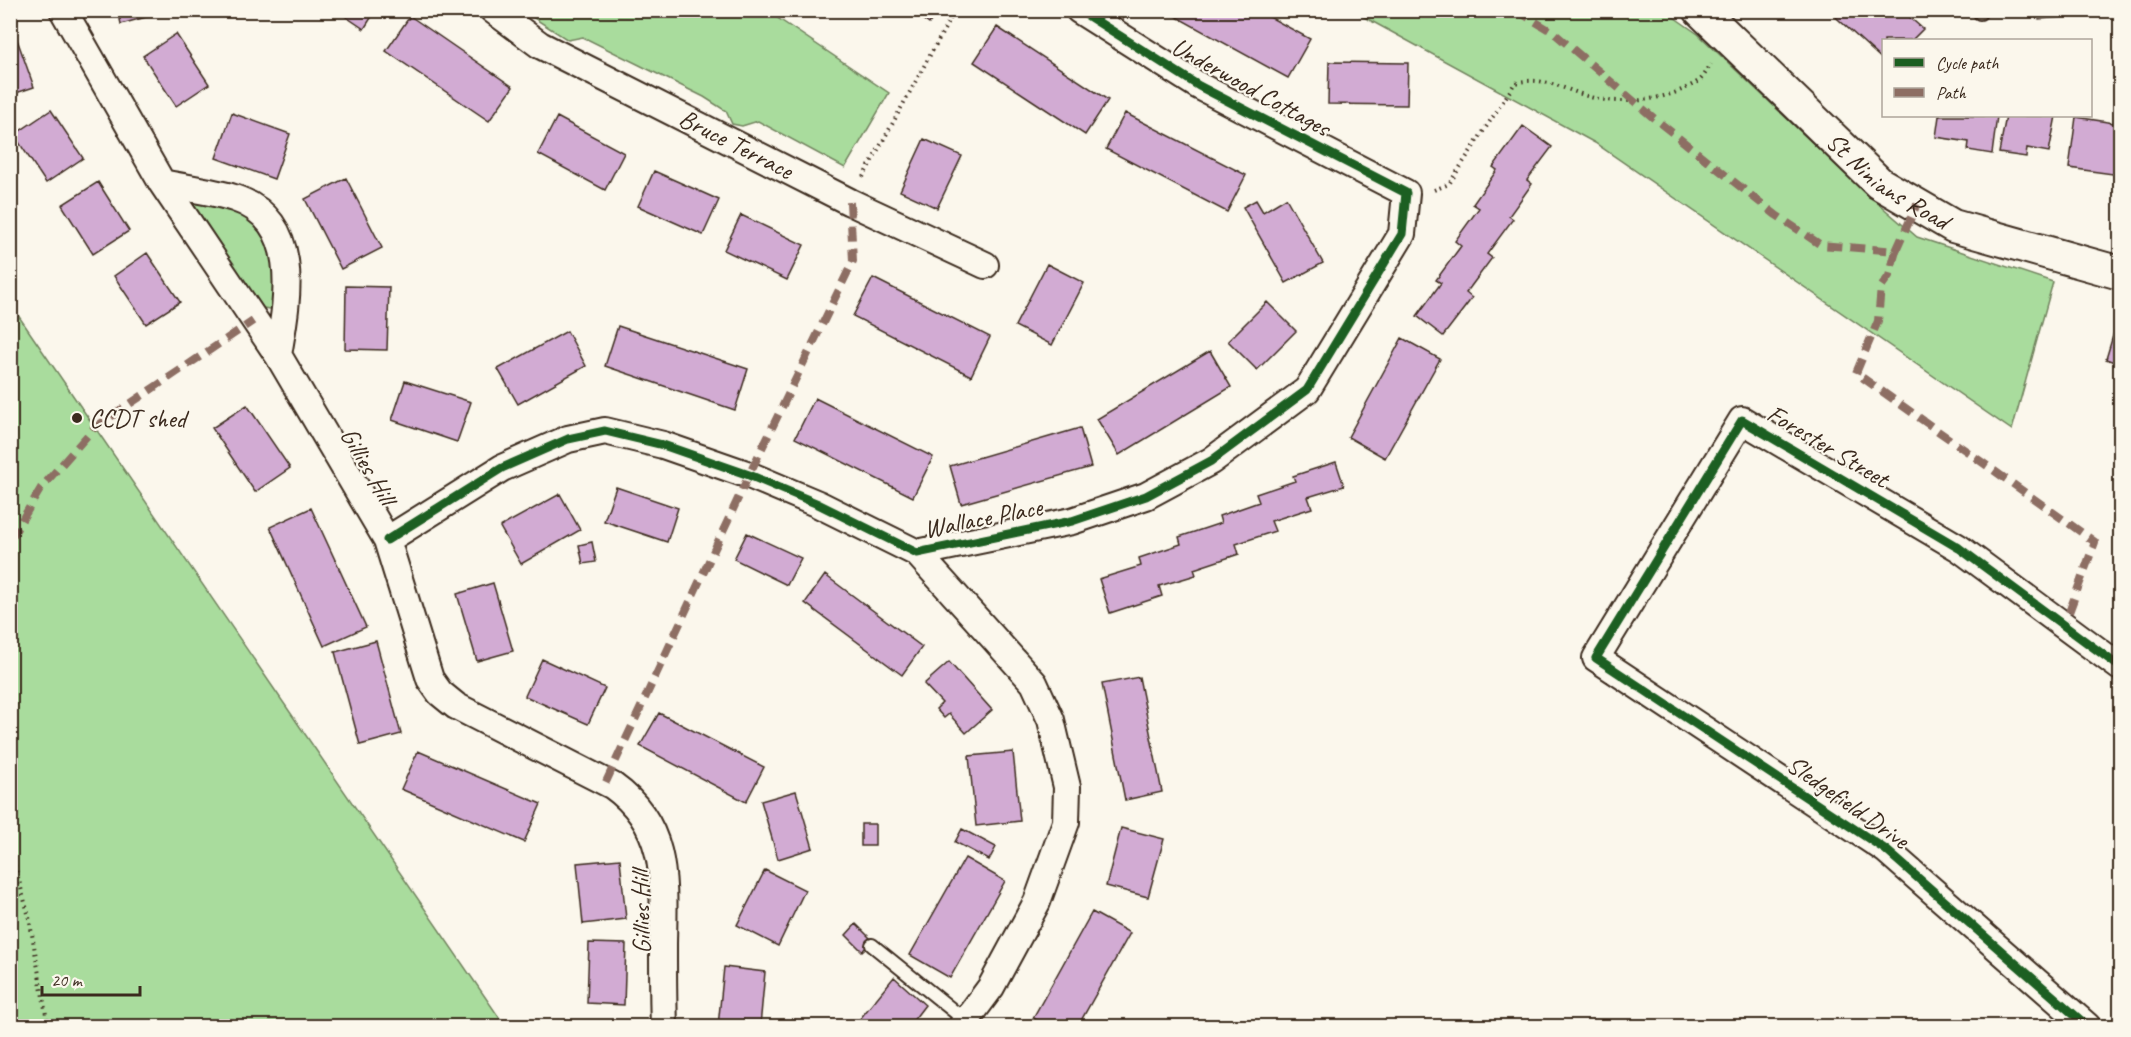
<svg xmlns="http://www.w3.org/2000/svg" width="2131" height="1037" viewBox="0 0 2131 1037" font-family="Caveat,sans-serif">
<rect width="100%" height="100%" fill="#fbf7ec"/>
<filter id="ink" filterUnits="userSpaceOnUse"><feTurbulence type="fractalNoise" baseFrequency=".0167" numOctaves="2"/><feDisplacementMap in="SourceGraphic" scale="12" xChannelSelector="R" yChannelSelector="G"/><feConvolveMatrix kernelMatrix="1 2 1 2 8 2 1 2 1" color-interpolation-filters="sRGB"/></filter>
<g filter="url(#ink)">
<path fill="#a9dc9d" stroke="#72835e" stroke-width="1.5" d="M523 11H767L889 93 845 168 758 121 742 126 732 124 726 111 704 97 583 37 568 40Z
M1353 11H1665L1698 34 1858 186 1917 237 2053 282 2012 430 1595 143Z
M197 200C210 204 228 205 239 211 274 231 275 266 276 302L270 309 263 308 191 203Z
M11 305 505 1026H11Z"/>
<path fill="#d2abd3" stroke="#3b2a1e" stroke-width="1.5" d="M118 10H163L164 12 121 24Z
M336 10H376L364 29Z
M910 10H938L929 24Z
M1175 10H1257L1310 39 1288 78 1173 15Z
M1828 10H1910L1906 14 1923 29 1912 40H1884V61Z
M2038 10H2078V16L2039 19Z
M410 16 513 87 489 121 386 51Z
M997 27 1108 100 1085 135 974 62Z
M14 31 34 87 10 95V32Z
M176 34 209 84 176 106 143 56Z
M1329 62 1408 63 1407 105 1328 104Z
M51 110 83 158 46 183 14 135Z
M232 113 290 134 274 179 216 158Z
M1125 113 1246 175 1227 212 1106 149Z
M1939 116H1997L1992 154 1968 150 1969 142 1936 137Z
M2006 116H2056L2049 152 2027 148 2026 157 1999 153Z
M557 117 624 153 605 190 538 154Z
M2076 117 2120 124V175L2069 168Z
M1523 126 1552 147 1527 180 1532 184 1509 216 1513 219 1487 254 1492 258 1466 293 1472 298 1443 336 1417 316 1441 283 1436 280 1461 246 1455 241 1479 208 1473 204 1497 170 1493 167Z
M924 139 962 156 937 208 900 191Z
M654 171 719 200 703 235 638 206Z
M346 178 382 248 341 269 305 199Z
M98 182 129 231 93 254 62 205Z
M1286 198 1323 263 1286 283 1243 207 1256 200 1263 212Z
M741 215 804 245 787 280 724 250Z
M147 253 180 302 146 324 114 276Z
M1047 264 1084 283 1052 345 1015 326Z
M873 278 990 337 971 376 853 316Z
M346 286 389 287 387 350 345 349Z
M1267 302 1296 331 1257 370 1228 341Z
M618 326 748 369 735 410 605 366Z
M2115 329 2120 331V364L2106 359Z
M567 331 586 366 518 404 498 369Z
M1402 338 1440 359 1385 458 1348 437Z
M1210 351 1231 387 1119 455 1097 419Z
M405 381 471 402 457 442 392 420Z
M815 398 933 457 913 497 795 438Z
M247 405 290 468 255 492 212 428Z
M1080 428 1091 467 961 504 950 466Z
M1336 462 1344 486 1308 497 1312 508 1271 521 1275 531 1236 544 1239 554 1194 569 1196 575 1159 586 1162 596 1110 613 1099 579 1141 566 1139 558 1181 544 1179 537 1221 523 1219 516 1259 502 1256 494 1295 481 1293 476Z
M616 487 678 508 667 542 604 521Z
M560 494 580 530 521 564 500 527Z
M311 508 366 627 324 646 270 527Z
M747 533 801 558 787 585 734 559Z
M592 542 596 562 583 564 579 545Z
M825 575 922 647 902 675 805 603Z
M493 583 513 651 477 661 457 594Z
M376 641 401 734 360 745 335 652Z
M542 659 605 688 588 724 525 696Z
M949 662 992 710 966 733 949 714 944 718 936 709 942 703 924 684Z
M1139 677 1162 792 1125 800 1102 684Z
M659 713 764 767 746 802 640 746Z
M418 751 541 804 524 842 401 789Z
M1013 752 1020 821 976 826 969 756Z
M796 791 813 848 778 859 761 801Z
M861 824H875V846H861Z
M1121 828 1164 839 1148 897 1106 886Z
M962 829 996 847 989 860 955 842Z
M965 858 1005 881 950 978 910 955Z
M620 859 626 919 583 924 577 863Z
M765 870 805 890 778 946 737 925Z
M1092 912 1130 933 1078 1026H1048L1033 1018Z
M856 924 873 941 862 951 846 935Z
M589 943 626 944 624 1005 587 1003Z
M724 967 765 972 760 1026H718Z
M894 977 925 1005 909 1026H857L855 1025Z"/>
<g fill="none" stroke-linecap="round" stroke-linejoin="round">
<g stroke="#3b2a1e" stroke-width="16">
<path id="service" d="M1980 13V10
M872 945 966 1021"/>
</g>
<g stroke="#3b2a1e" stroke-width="30">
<path id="minor" d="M63 10 162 183 278 355 387 540 430 679 440 693 456 706 613 786C669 826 664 882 663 944 663 971 663 999 664 1026
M493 10 540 45 850 202 985 265
M162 183C186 188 211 191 234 198 304 221 287 302 278 355
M387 540 502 468 568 439 605 431 663 445 749 475 818 504 917 553 1072 521 1146 496 1211 461 1307 390 1402 234 1406 193 1199 86 1079 10
M917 553 1034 683 1051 720 1067 787 1066 822 1037 902 991 987 962 1026
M2087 1026 1886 850 1596 658 1742 420 1959 548 2120 667"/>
</g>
<g stroke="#3b2a1e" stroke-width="36">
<g id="tertiary">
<path id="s1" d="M1700 10 1879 183 1953 226 2120 273"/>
</g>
</g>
<path stroke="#3b2a1e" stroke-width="4" stroke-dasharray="1.5 4.5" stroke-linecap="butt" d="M863 177 955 10
M1434 190 1449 184 1515 83C1545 75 1566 91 1594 98 1626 105 1669 100 1697 82 1703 79 1707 70 1711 64
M10 848 29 917 48 1026"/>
<use href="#service" stroke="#fbf7ec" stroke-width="12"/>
<use href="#minor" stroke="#fbf7ec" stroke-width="26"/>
<use href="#tertiary" stroke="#fbf7ec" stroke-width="32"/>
<path stroke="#8d6e63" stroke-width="8" stroke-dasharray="15 8" stroke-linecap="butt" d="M1516 10 1554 33 1656 120 1776 215 1821 245 1896 251 1917 204
M1896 251 1889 276 1881 287 1878 321 1856 373 2095 542 2064 626
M10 540 41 488 94 428 253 321
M606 782 749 475 853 261 850 202"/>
<g stroke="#fbf7ec" stroke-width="13">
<path id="cycleway" d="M387 540 502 468 568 439 605 431 663 445 749 475 818 504 917 553 1072 521 1146 496 1211 461 1307 390 1402 234 1406 193 1199 86 1079 10
M2087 1026 1886 850 1596 658 1742 420 1959 548 2120 667"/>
</g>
<use href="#cycleway" stroke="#1b5e20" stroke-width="9"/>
</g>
</g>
<circle fill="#3b2a1e" stroke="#fbf7ec" stroke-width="2" cx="77" cy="418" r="6"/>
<g text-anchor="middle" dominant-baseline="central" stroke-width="4.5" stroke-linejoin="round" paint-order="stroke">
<g font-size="26" fill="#3b2a1e" stroke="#fbf7ec">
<text transform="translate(1251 87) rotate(29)">Underwood Cottages</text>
<text transform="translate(736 144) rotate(27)">Bruce Terrace</text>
<text stroke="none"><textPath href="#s1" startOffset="255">St Ninians Road</textPath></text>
<text transform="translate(1828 446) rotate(31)">Forester Street</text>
<text transform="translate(368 466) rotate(60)">Gillies Hill</text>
<text transform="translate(983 518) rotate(-11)">Wallace Place</text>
<text transform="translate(1848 802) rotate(35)">Sledgefield Drive</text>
<text transform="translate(641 912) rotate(-91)">Gillies Hill</text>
</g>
<g font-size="26" fill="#3b2a1e" stroke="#fbf7ec" text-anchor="start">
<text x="89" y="418">CCDT shed</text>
</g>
</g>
<rect width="2131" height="1037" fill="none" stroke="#fbf7ec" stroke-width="36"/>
<rect x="18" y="18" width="2095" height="1001" fill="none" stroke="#3b2a1e" stroke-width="2" filter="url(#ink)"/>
<rect x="1882" y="39" width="210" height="78" fill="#fbf7ec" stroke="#aea59a" stroke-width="1.5"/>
<rect x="1894" y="58" width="30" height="9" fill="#1b5e20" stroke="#aea59a" stroke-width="1.5"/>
<text x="1936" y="69" font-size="18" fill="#3b2a1e">Cycle path</text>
<rect x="1894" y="88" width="30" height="9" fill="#8d6e63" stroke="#aea59a" stroke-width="1.5"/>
<text x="1936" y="99" font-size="18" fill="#3b2a1e">Path</text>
<path d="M42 986v9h98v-9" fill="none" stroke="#3b2a1e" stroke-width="3"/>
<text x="51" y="986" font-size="18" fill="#3b2a1e" stroke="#fbf7ec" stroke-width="4.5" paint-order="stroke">20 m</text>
</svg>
